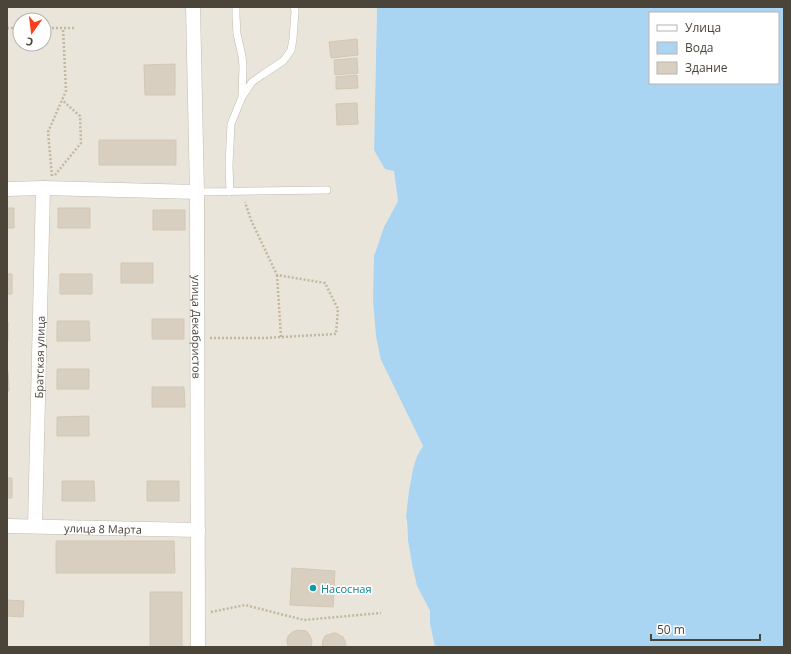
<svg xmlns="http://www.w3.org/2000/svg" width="791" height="654" viewBox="0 0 791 654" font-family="'Open Sans',sans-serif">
<rect width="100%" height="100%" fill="#f6f3ec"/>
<path fill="#eae5da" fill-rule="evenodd" d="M7 7H377L374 150 394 170 398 201 384 227 374 256 381 360 423 446 417 456 413 469 406 517 408 541 413 569 417 586 426 603 430 611V624L435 647H7ZM20 20H44V44H20Z"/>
<path fill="#a9d4f2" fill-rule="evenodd" d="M377 7H784V647H435L430 624V611L426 603 417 586 413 569 408 541 407 522 406 517 409 491 413 469 417 456 423 446 381 360 376 336 373 300 374 256 384 227 398 201 394 171 385 169 374 150ZM650 13H778V83H650Z"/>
<path fill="#d8cfc1" stroke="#d3c7b4" d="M357 39 358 55 331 58 329 42Z
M357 58 358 73 335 75 334 60Z
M175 64V95H145L144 65Z
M357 75 358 88 336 89V77Z
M357 103 358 124 337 125 336 104Z
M99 140H176V165H99Z
M7 208H14V228H7Z
M58 208H90V228H58Z
M153 210H185V230H153Z
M121 263H153V283H121Z
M7 274H12V294H7Z
M60 274H92V294H60Z
M152 319H184V339H152Z
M57 321H89L90 341H57Z
M7 322H8V341H7Z
M57 369H89V389H57Z
M7 371H8L9 391H7Z
M152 387H184L185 407H152Z
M89 416V436H57V417Z
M7 478H12V498H7Z
M62 481H94L95 501H62Z
M147 481H179V501H147Z
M56 541H174L175 573H56Z
M292 568 335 571 333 607 290 605Z
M150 592H182V647H150Z
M7 600 24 601 23 617 7 616Z
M298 630 306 631 309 634 312 641 311 647H288L287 640 288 636 291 633 295 631Z
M333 633H336L343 637 345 641 346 647H322L323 640 325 636Z"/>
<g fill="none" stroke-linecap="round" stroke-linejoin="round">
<g stroke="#c2bbae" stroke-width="8">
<path id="lane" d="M236 7V16L237 34 242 56 243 66 242 96
M197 192 327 190
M230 192 229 165 231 124 242 97 252 82 262 75 283 61 287 56 291 50 293 39 295 11 294 7"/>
</g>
<g stroke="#c2bbae" stroke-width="15">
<g id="street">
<path id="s1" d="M193 7 197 192 198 647"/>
<path d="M7 189 43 188 197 192"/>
<path id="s2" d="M7 526 198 530"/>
<path id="s3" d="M35 526 43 188"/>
</g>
</g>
<path stroke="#c4b79f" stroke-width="2.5" stroke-dasharray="2 2" stroke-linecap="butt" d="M7 28H20
M44 28H75
M55 175 81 143 80 116 62 100
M52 176 48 132 66 91 63 28
M277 275 281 337
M210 338H264L336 334 338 309 325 283 277 275 251 220 245 202
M211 612 245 605 304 620 381 613"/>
<use href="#lane" stroke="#fff" stroke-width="7"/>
<use href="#street" stroke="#fff" stroke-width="14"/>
</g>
<circle fill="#0f9aa8" stroke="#fff" stroke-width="1.5" cx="313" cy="588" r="4"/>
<g text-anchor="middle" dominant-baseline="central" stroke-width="3.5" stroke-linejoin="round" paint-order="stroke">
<g font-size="11" fill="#4b4439" stroke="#fff">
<text stroke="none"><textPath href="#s1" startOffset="320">улица Декабристов</textPath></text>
<text stroke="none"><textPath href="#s3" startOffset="169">Братская улица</textPath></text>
<text stroke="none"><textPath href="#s2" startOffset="96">улица 8 Марта</textPath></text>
</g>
<g font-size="11" fill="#0d838f" stroke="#fff" text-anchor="start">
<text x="321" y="588">Насосная</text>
</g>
</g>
<rect width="791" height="654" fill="none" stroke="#4b4439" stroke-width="16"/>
<rect x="649" y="12" width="130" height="72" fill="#ffffff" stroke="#b7b4b0"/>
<rect x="657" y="25" width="20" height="6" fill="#ffffff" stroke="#b7b4b0"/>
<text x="685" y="32" font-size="12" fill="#4b4439">Улица</text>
<rect x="657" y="42" width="20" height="12" fill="#a9d4f2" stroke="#b7b4b0"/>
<text x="685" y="52" font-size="12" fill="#4b4439">Вода</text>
<rect x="657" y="62" width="20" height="12" fill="#d8cfc1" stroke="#b7b4b0"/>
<text x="685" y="72" font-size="12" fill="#4b4439">Здание</text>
<g transform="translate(32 32) rotate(194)"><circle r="19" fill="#ffffff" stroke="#b7b4b0"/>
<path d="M0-3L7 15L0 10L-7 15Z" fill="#fc3f1d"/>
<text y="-6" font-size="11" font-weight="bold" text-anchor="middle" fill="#4b4439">С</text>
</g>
<path d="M651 634v6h109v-6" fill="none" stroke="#4b4439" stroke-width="2"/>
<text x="657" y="634" font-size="12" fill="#4b4439" stroke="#ffffff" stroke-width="3" paint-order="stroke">50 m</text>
</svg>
